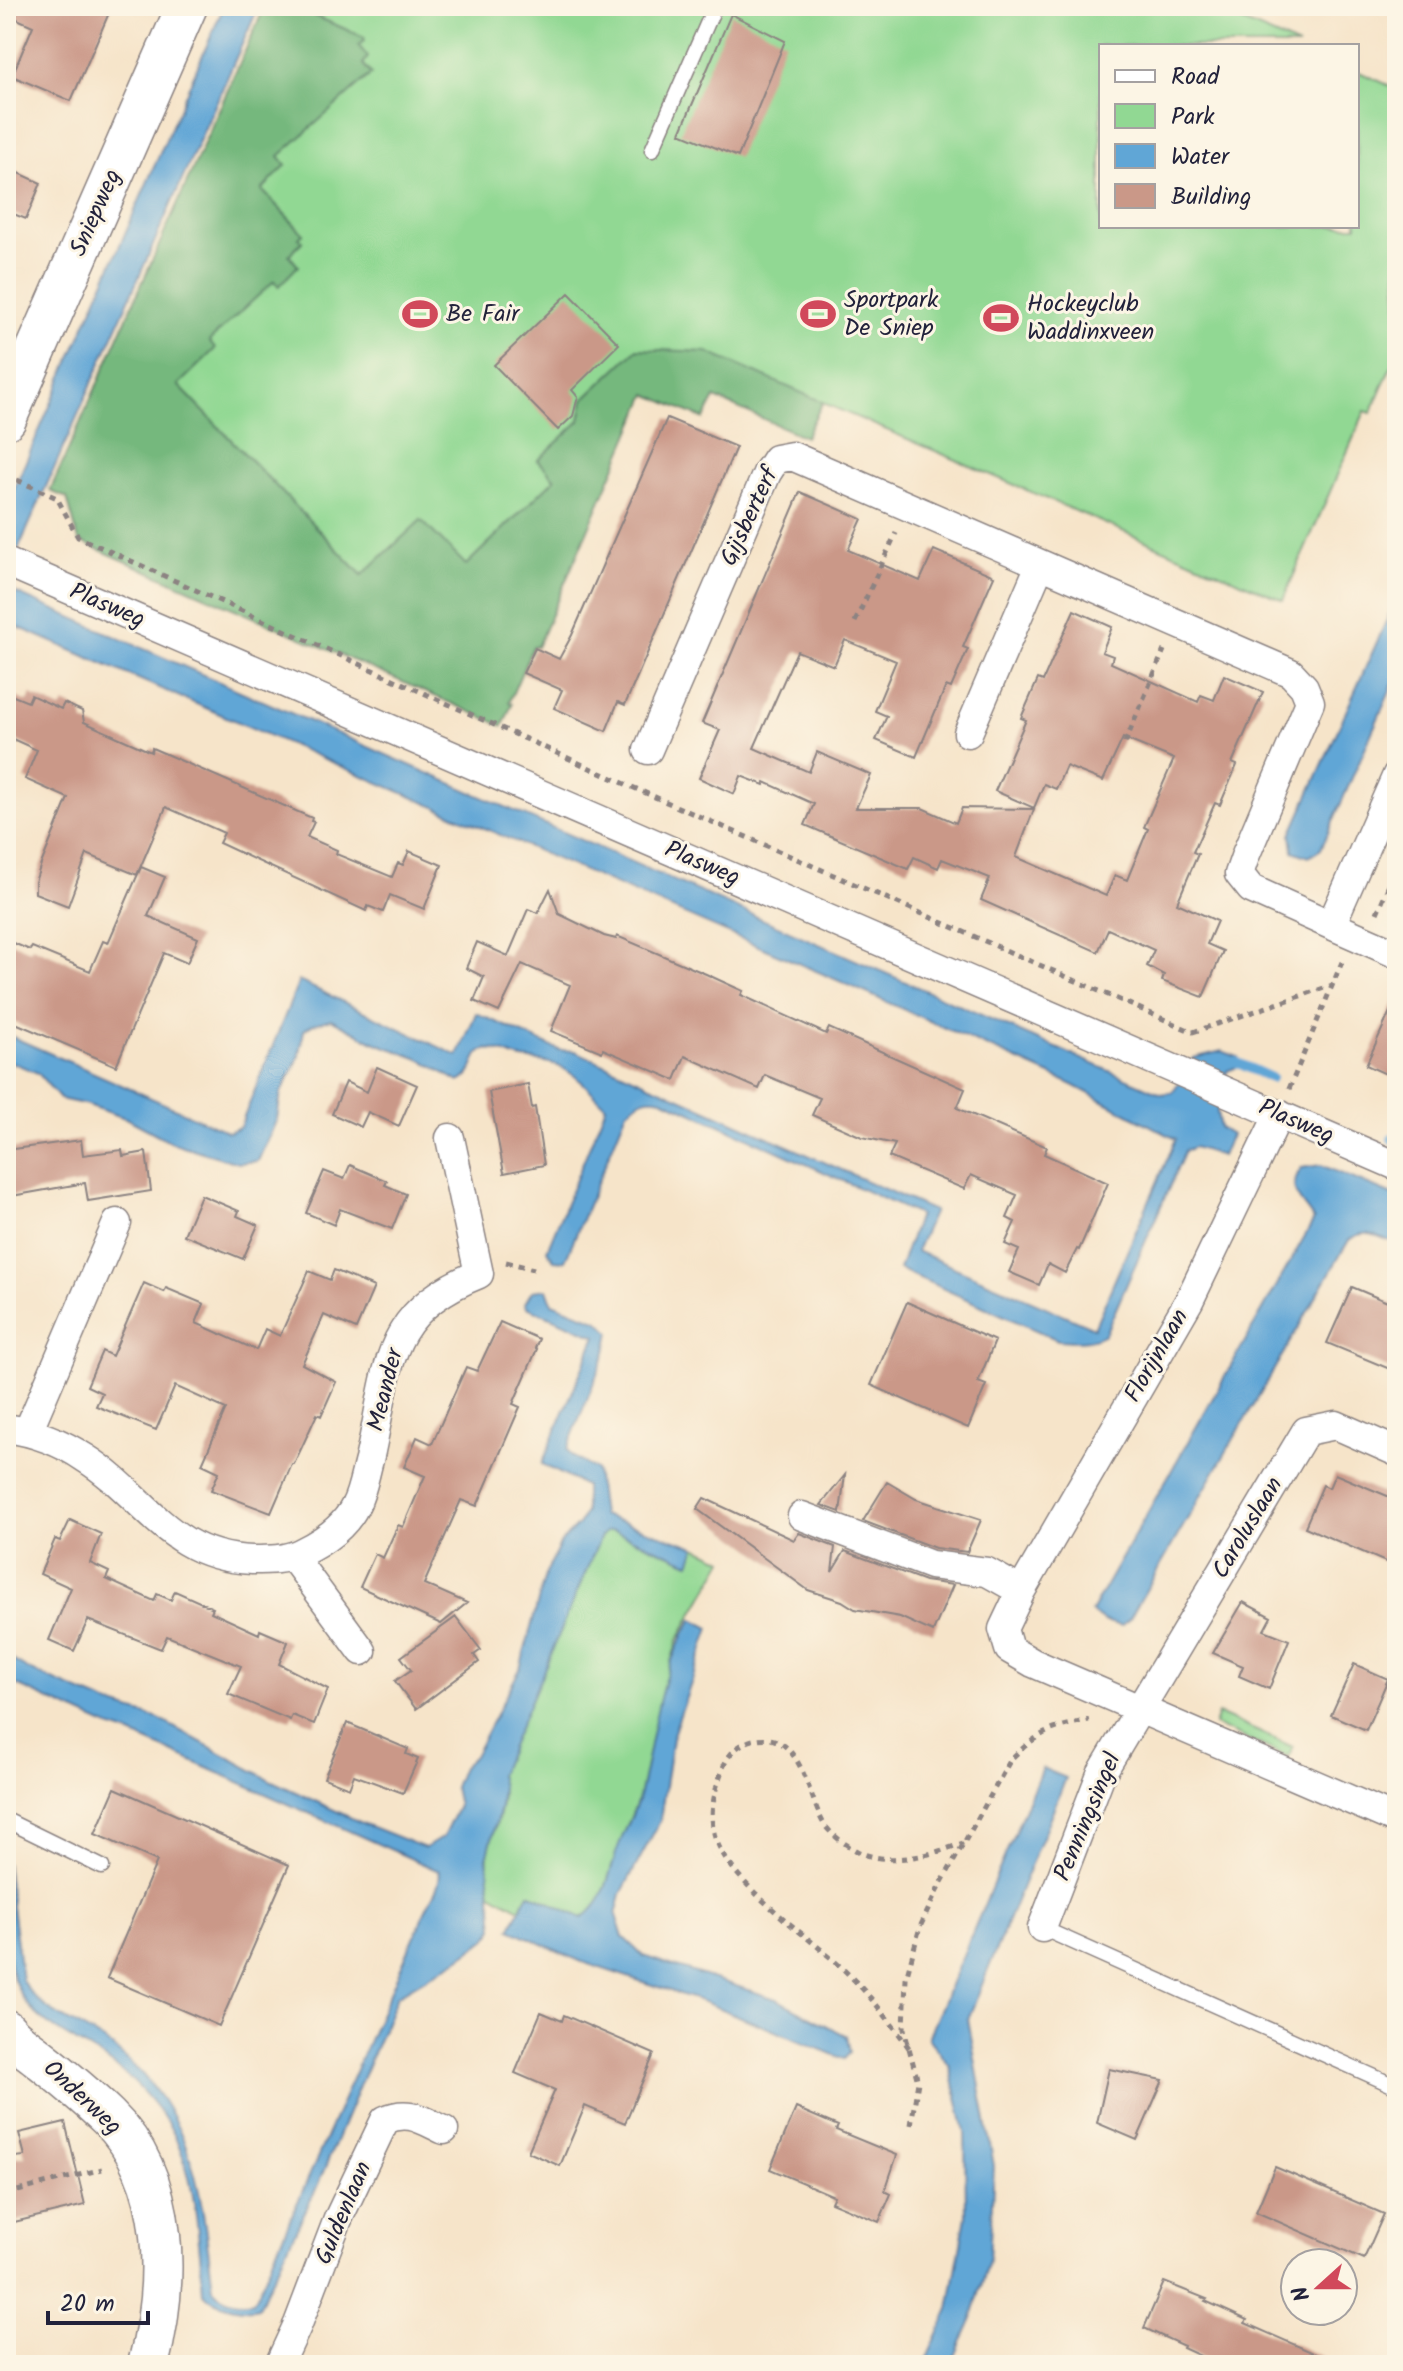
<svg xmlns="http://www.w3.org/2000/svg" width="1403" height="2371" viewBox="0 0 1403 2371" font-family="Kalam,sans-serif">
<rect width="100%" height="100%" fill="#fcf5e5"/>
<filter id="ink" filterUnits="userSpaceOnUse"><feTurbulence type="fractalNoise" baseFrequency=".0125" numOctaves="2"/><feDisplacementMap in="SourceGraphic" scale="16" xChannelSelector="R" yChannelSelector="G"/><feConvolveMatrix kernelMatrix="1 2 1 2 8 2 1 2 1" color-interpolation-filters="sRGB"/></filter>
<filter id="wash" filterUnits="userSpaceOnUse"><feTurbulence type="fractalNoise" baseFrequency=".006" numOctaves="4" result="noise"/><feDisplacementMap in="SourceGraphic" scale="32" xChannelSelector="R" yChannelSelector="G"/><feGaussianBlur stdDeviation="1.8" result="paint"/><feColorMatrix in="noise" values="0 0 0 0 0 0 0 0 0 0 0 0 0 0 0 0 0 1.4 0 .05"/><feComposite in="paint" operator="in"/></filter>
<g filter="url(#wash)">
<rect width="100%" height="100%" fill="#f6e4c9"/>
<path fill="#91d893" stroke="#5a7d67" stroke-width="2" d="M291 6H1227L1225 14 1299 46H1101V226H1357V71L1397 89V353L1371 413 1365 411 1283 600 707 353 637 349 584 399 580 421 538 460 556 478 465 566 362 575 178 385 215 349 208 342 274 280 279 285 298 266 289 255 302 242 299 238 303 233 262 190 286 165 279 156 371 74 363 63 367 57 358 45 364 37Z
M607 1531H614L689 1563 696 1547 724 1560 678 1640 663 1686 639 1797 620 1843 601 1900 594 1910 582 1918 529 1893 520 1909 491 1893C490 1881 486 1867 488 1855 493 1829 508 1802 499 1775L601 1536Z
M1218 1714 1293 1747 1289 1757 1214 1725Z"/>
<path fill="#74b87d" stroke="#4b6d5c" stroke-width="2" d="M265 6H291L364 37 365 41 358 45 368 57 363 64 371 74 279 156 286 165 262 190 303 234 299 238 302 241 289 255 298 266 279 286 274 281 209 341 215 349 178 385 362 575 421 520 466 565 555 479 538 460 580 421 584 399 637 349 707 352 823 402 805 437 715 398 704 419 647 394 537 647 533 646 509 702 512 704 503 726 79 541 67 498 50 491Z"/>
<path fill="#60a6d6" stroke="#416488" stroke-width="2" d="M224 6H259L6 577V511L16 484Z
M6 585 16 593 1162 1094 1173 1092 1193 1058 1222 1051 1238 1057 1235 1068 1227 1071 1217 1112 1220 1128 1231 1135 1222 1156 1194 1147 1185 1151 1105 1334C1090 1343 1075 1341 1058 1340L899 1269 919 1215 662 1099C645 1095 640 1100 627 1111L565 1261 554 1260 547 1250 606 1106C590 1091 575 1071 553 1064 541 1060 527 1061 515 1057 507 1054 494 1047 485 1050 471 1054 477 1075 459 1082L422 1060 376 1043 331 1019 314 1024 304 1030 299 1057 281 1093 277 1119 258 1161 238 1163 173 1143 128 1119 88 1105 60 1099 38 1073 6 1060V1034L228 1132 240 1127 299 981 458 1056 476 1013 559 1050 575 1051 934 1211 916 1251 1094 1328 1176 1139 1073 1085 844 983 6 622Z
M1397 597V675L1321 849 1309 857 1293 851 1291 835Z
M1321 1165 1397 1197V1244C1380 1237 1364 1227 1349 1240L1130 1618 1122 1626 1104 1621 1091 1612 1314 1220C1302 1199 1285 1194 1301 1168Z
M547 1289 552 1303 599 1321 610 1332 606 1352 567 1449 572 1456 596 1470 602 1515 696 1547 690 1563 614 1531H607L601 1536 499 1775 502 1787 500 1807 487 1858 494 1928 487 1939 460 1958 397 1996 316 2189 258 2308C243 2312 214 2305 203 2293 199 2238 196 2162 163 2116 149 2097 132 2078 112 2064 82 2041 35 2027 18 1989 0 1951 6 1905 6 1863L22 1980C38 2012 76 2022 104 2041 194 2104 201 2189 213 2288 220 2300 240 2304 253 2301L257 2295 420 1924C424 1906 444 1885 439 1871L131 1734 109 1727 6 1680V1656L29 1670 107 1703 159 1719 270 1780 362 1823 425 1848 443 1837 458 1806 454 1787 462 1767 474 1756 520 1669 545 1575 561 1542 579 1524 585 1512V1486L542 1464 596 1336 527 1307 525 1303 532 1291Z
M693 1619 710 1628 672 1738 660 1821 621 1894 616 1915 623 1937 643 1956 776 1999 847 2036 850 2053 844 2059 704 2002 582 1962 510 1929 529 1893 582 1918C605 1903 609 1875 617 1850 624 1831 635 1813 640 1793 654 1734 658 1671 693 1619Z
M1042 1768 1066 1778 968 2019 994 2166 989 2260 972 2318 951 2365H924L949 2309 966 2216 965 2132 950 2066 928 2038Z"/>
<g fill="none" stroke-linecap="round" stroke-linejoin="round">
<path stroke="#60a6d6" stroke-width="10" d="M1236 1062 1271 1078
M1392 1139 1397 1141"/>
</g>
<g id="blocks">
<path fill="#ca9888" d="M6 6H112L71 101 12 76 33 26 6 14Z
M731 14 785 41 738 157 680 133Z
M6 167 41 183 26 219 6 211Z
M569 293 619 344 572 390 578 397 573 416 558 430 494 365Z
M667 418 736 447 625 705 618 702 606 731 554 708 562 690 523 673 535 648 559 659 572 635Z
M800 492 862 519 848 550 920 581 934 550 994 576 963 647 968 649 951 688 946 686 916 757 876 740 887 716 875 711 896 661 845 640 834 666 797 651 754 748 809 772 817 752 871 775 856 808H922L956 823 962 808 1034 809 1016 857 1106 896 1115 875 1127 880 1148 829 1144 827 1174 759 1123 738 1103 781 1066 766 1056 789 1044 784 1034 808 995 791 1026 720 1021 718 1038 679 1043 681 1074 610 1112 627 1102 652 1113 656 1111 663 1198 702 1201 695 1214 700 1224 675 1263 692 1232 763 1237 765 1220 805 1215 803 1193 852 1198 854 1177 903 1217 921 1207 944 1223 951 1203 997 1162 981 1164 975 1147 966 1154 950 1108 929 1098 952 981 900 990 878 942 859 938 868 914 857 908 869 805 825 814 804 765 782 764 785 741 776 734 794 699 778 720 730 702 723Z
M6 693 28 702 31 695 61 709 64 703 82 711 84 722 151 752 152 748 312 818 311 821 314 822 307 837 337 850 336 854 392 877 398 863 403 865 409 851 442 865 424 909 390 895 383 912 368 906 366 911 219 843 224 833 166 807 137 875 87 854 68 906 35 893V882L41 864 68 798 25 779 37 750 6 736Z
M141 867 165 877 148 916 198 938 187 963 164 953 116 1066 6 1019V940L30 950 32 947 90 971 103 941 108 943Z
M550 889 559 914 604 936 616 939 617 936 706 974 743 991 741 995 826 1034 829 1028 965 1089 957 1108 1047 1147 1044 1154 1108 1183 1079 1250 1077 1249 1065 1273 1048 1264 1039 1285 1009 1272 1019 1250 1005 1244 1015 1222 1007 1218 1017 1195 971 1175 964 1189 889 1157 895 1144 862 1137 812 1115 820 1098 765 1075 759 1089 685 1056 675 1080 603 1049 602 1052 551 1031 570 985 522 964 499 1012 474 1001 484 977 466 968 477 942 508 956 528 909 538 913Z
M1397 996V1079L1366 1065Z
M377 1067 417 1085 399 1126 368 1112 361 1127 332 1114 346 1082 367 1092Z
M528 1084 532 1108 535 1107 544 1165 504 1173 489 1092Z
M81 1140 83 1155 122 1150 123 1156 146 1152 151 1191 88 1201 85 1183 6 1197V1150Z
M350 1165 387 1181 385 1185 406 1194 392 1229 340 1209 334 1225 306 1213 324 1171 344 1179Z
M201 1195 239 1211 237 1216 258 1225 243 1259 184 1235Z
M334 1270 374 1287 356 1329 324 1315 302 1364 336 1382 321 1416 317 1414 294 1464H292L271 1513 211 1490 219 1472 202 1464 226 1409 175 1386 156 1430 96 1406 102 1393 87 1386 102 1351 112 1356 144 1283 164 1292 166 1288 204 1304 196 1323 256 1350 265 1329 280 1336 309 1271 330 1280Z
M1352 1287 1397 1306V1372L1327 1343Z
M907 1302 995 1341 978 1382 986 1385 968 1428 871 1385Z
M500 1322 539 1339 535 1348 537 1349 513 1404 520 1407 477 1506 461 1500 424 1584 467 1603 441 1624 360 1587 375 1554 383 1558 398 1525 403 1527 425 1476 404 1467 417 1437 432 1444 466 1367 477 1371Z
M1335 1474 1397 1500V1567L1305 1527 1323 1485 1329 1488Z
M845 1475 840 1512 821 1505Z
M887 1482 916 1499 981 1520 967 1552 935 1548 863 1521Z
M704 1498 794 1540 799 1533 835 1547 832 1572 845 1551 925 1581 953 1585 933 1632 900 1617 855 1609 842 1601 808 1590 697 1509Z
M70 1520 101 1534 90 1563 109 1572 106 1579 154 1601 157 1594 171 1600 175 1591 213 1608 211 1612 259 1634 260 1630 288 1642 279 1664 328 1689 314 1724 292 1715 290 1720 228 1694 241 1666 167 1636 161 1649 88 1620 74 1651 49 1640 71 1588 40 1574 55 1539 60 1541Z
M1243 1602 1271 1617 1264 1630 1289 1640 1269 1689 1239 1676 1243 1666 1213 1653Z
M456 1617 481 1650 474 1655 479 1662 416 1709 395 1681 411 1670 401 1657Z
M1354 1664 1388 1679 1366 1730 1331 1715Z
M347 1723 408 1749 406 1754 418 1759 403 1793 354 1775 349 1788 324 1778Z
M115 1788 289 1865 219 2026 107 1978 157 1861 95 1834Z
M541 2012 562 2021 564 2015 654 2054 625 2123 585 2106 560 2166 528 2152 555 2090 515 2073Z
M1109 2069 1163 2080 1137 2140 1097 2123Z
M796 2108 838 2126 836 2130 897 2155 885 2191 891 2194 879 2222 831 2202 834 2196 770 2169Z
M65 2122 85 2205 6 2224V2158L25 2156 19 2133Z
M1275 2167 1384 2214 1364 2259 1256 2212Z
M1164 2282 1207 2299 1205 2301 1247 2320 1245 2323 1341 2365H1220L1183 2348 1184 2346 1144 2328Z"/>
</g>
</g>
<g filter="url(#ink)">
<use href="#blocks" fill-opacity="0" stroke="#8c8382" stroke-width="2"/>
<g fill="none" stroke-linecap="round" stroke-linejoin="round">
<g stroke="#8c8382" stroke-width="17">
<path id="lane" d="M652 150 715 6
M6 1820 102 1867
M1042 1928 1397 2087"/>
</g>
<g stroke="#8c8382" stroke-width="31">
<path id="street" d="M6 562 1397 1166
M968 733 1040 565
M648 750 767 473 776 459 792 456 1291 673 1304 687 1310 702 1246 854 1239 874 1251 889 1331 925
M1397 775 1331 925 1397 954
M1279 1114 1189 1301 1021 1591 1003 1629 1009 1649 1033 1663 1397 1820
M6 1428C34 1432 61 1442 85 1458 146 1496 168 1557 252 1560 269 1560 285 1560 300 1553 321 1543 344 1528 355 1506 362 1493 365 1474 369 1460 390 1371 380 1313 479 1274L450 1138
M28 1431 117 1223
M802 1516 931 1565 987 1572 1021 1591
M293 1557 362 1651
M1042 1928 1101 1774 1306 1431 1336 1425 1397 1452
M279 2365 298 2324 338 2219 385 2120C409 2109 422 2120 444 2130"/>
</g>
<g stroke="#8c8382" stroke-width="43">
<path id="secondary" d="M6 419 187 6
M6 2030C14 2041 27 2048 38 2057 62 2076 86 2096 108 2117 172 2179 169 2285 148 2365"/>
</g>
<path stroke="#8c8382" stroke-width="5" stroke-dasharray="6 6" stroke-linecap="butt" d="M6 475 57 498 78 537 632 787 1193 1032 1333 985
M855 622 896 533
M1125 743 1164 650
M1377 913 1397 866
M1289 1089 1342 962
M506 1262 534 1269
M909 2048C889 2019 868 1993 843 1969 807 1934 727 1883 714 1833 709 1811 715 1789 723 1768 728 1754 738 1744 753 1740 801 1727 808 1798 824 1824 832 1836 845 1844 857 1851 889 1867 932 1855 963 1843
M911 2125 918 2082 904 2029 906 1978 920 1927 937 1891 1011 1759C1039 1732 1051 1728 1089 1720
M6 2194 102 2169"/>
<use href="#lane" stroke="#fff" stroke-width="14"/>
<use href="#street" stroke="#fff" stroke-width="28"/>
<use href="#secondary" stroke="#fff" stroke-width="40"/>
</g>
</g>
<defs>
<g id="stadium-bare" transform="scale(2.76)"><path d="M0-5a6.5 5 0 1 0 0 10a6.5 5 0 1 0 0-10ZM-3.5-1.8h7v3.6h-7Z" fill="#d1495b" stroke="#fcf5e5" stroke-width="2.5" paint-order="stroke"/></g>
</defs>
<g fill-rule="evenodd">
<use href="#stadium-bare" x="420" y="314"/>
<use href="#stadium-bare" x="818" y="314"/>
<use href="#stadium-bare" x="1001" y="318"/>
</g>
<g text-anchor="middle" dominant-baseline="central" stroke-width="6" stroke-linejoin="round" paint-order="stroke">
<g font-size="24" fill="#22223b" stroke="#fcf5e5">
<text transform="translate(96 213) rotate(-66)">Sniepweg</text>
<text transform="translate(750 517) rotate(-65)">Gijsberterf</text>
<text transform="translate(107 606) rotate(23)">Plasweg</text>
<text transform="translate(702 864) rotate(23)">Plasweg</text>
<text transform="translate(1296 1122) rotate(23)">Plasweg</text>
<text transform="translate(1157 1356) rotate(-60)">Florijnlaan</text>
<text transform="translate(386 1390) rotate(-76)">Meander</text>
<text transform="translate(1248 1528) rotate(-59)">Caroluslaan</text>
<text transform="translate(1088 1817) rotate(-67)">Penningsingel</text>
<text transform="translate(82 2098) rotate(43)">Onderweg</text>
<text transform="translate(344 2213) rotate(-67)">Guldenlaan</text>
</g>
<g font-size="24" fill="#22223b" stroke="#fcf5e5" text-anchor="start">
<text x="844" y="300">Sportpark<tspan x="844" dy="28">De Sniep</tspan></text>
<text x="1027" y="304">Hockeyclub<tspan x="1027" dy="28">Waddinxveen</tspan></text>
<text x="446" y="314">Be Fair</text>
</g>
</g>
<rect width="1403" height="2371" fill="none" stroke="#fcf5e5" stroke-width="32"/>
<rect x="1099" y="44" width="260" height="184" fill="#fcf5e5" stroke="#a5a1a1" stroke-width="2"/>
<rect x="1115" y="70" width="40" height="12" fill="#ffffff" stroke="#a5a1a1" stroke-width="2"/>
<text x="1171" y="84" font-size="24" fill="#22223b">Road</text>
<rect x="1115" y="104" width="40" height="24" fill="#91d893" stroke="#a5a1a1" stroke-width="2"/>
<text x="1171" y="124" font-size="24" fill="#22223b">Park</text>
<rect x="1115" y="144" width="40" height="24" fill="#60a6d6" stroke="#a5a1a1" stroke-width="2"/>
<text x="1171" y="164" font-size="24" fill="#22223b">Water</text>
<rect x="1115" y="184" width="40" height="24" fill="#ca9888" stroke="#a5a1a1" stroke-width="2"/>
<text x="1171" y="204" font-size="24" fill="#22223b">Building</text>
<g transform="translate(1319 2287) rotate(249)"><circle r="38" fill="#fcf5e5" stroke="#a5a1a1" stroke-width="2"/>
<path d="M0-6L14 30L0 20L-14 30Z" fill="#d1495b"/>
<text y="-12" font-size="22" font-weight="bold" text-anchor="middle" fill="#22223b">N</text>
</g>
<path d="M48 2311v12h100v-12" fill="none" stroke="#22223b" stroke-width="4"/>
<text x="60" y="2311" font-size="24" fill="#22223b" stroke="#fcf5e5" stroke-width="6" paint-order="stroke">20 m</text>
</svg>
